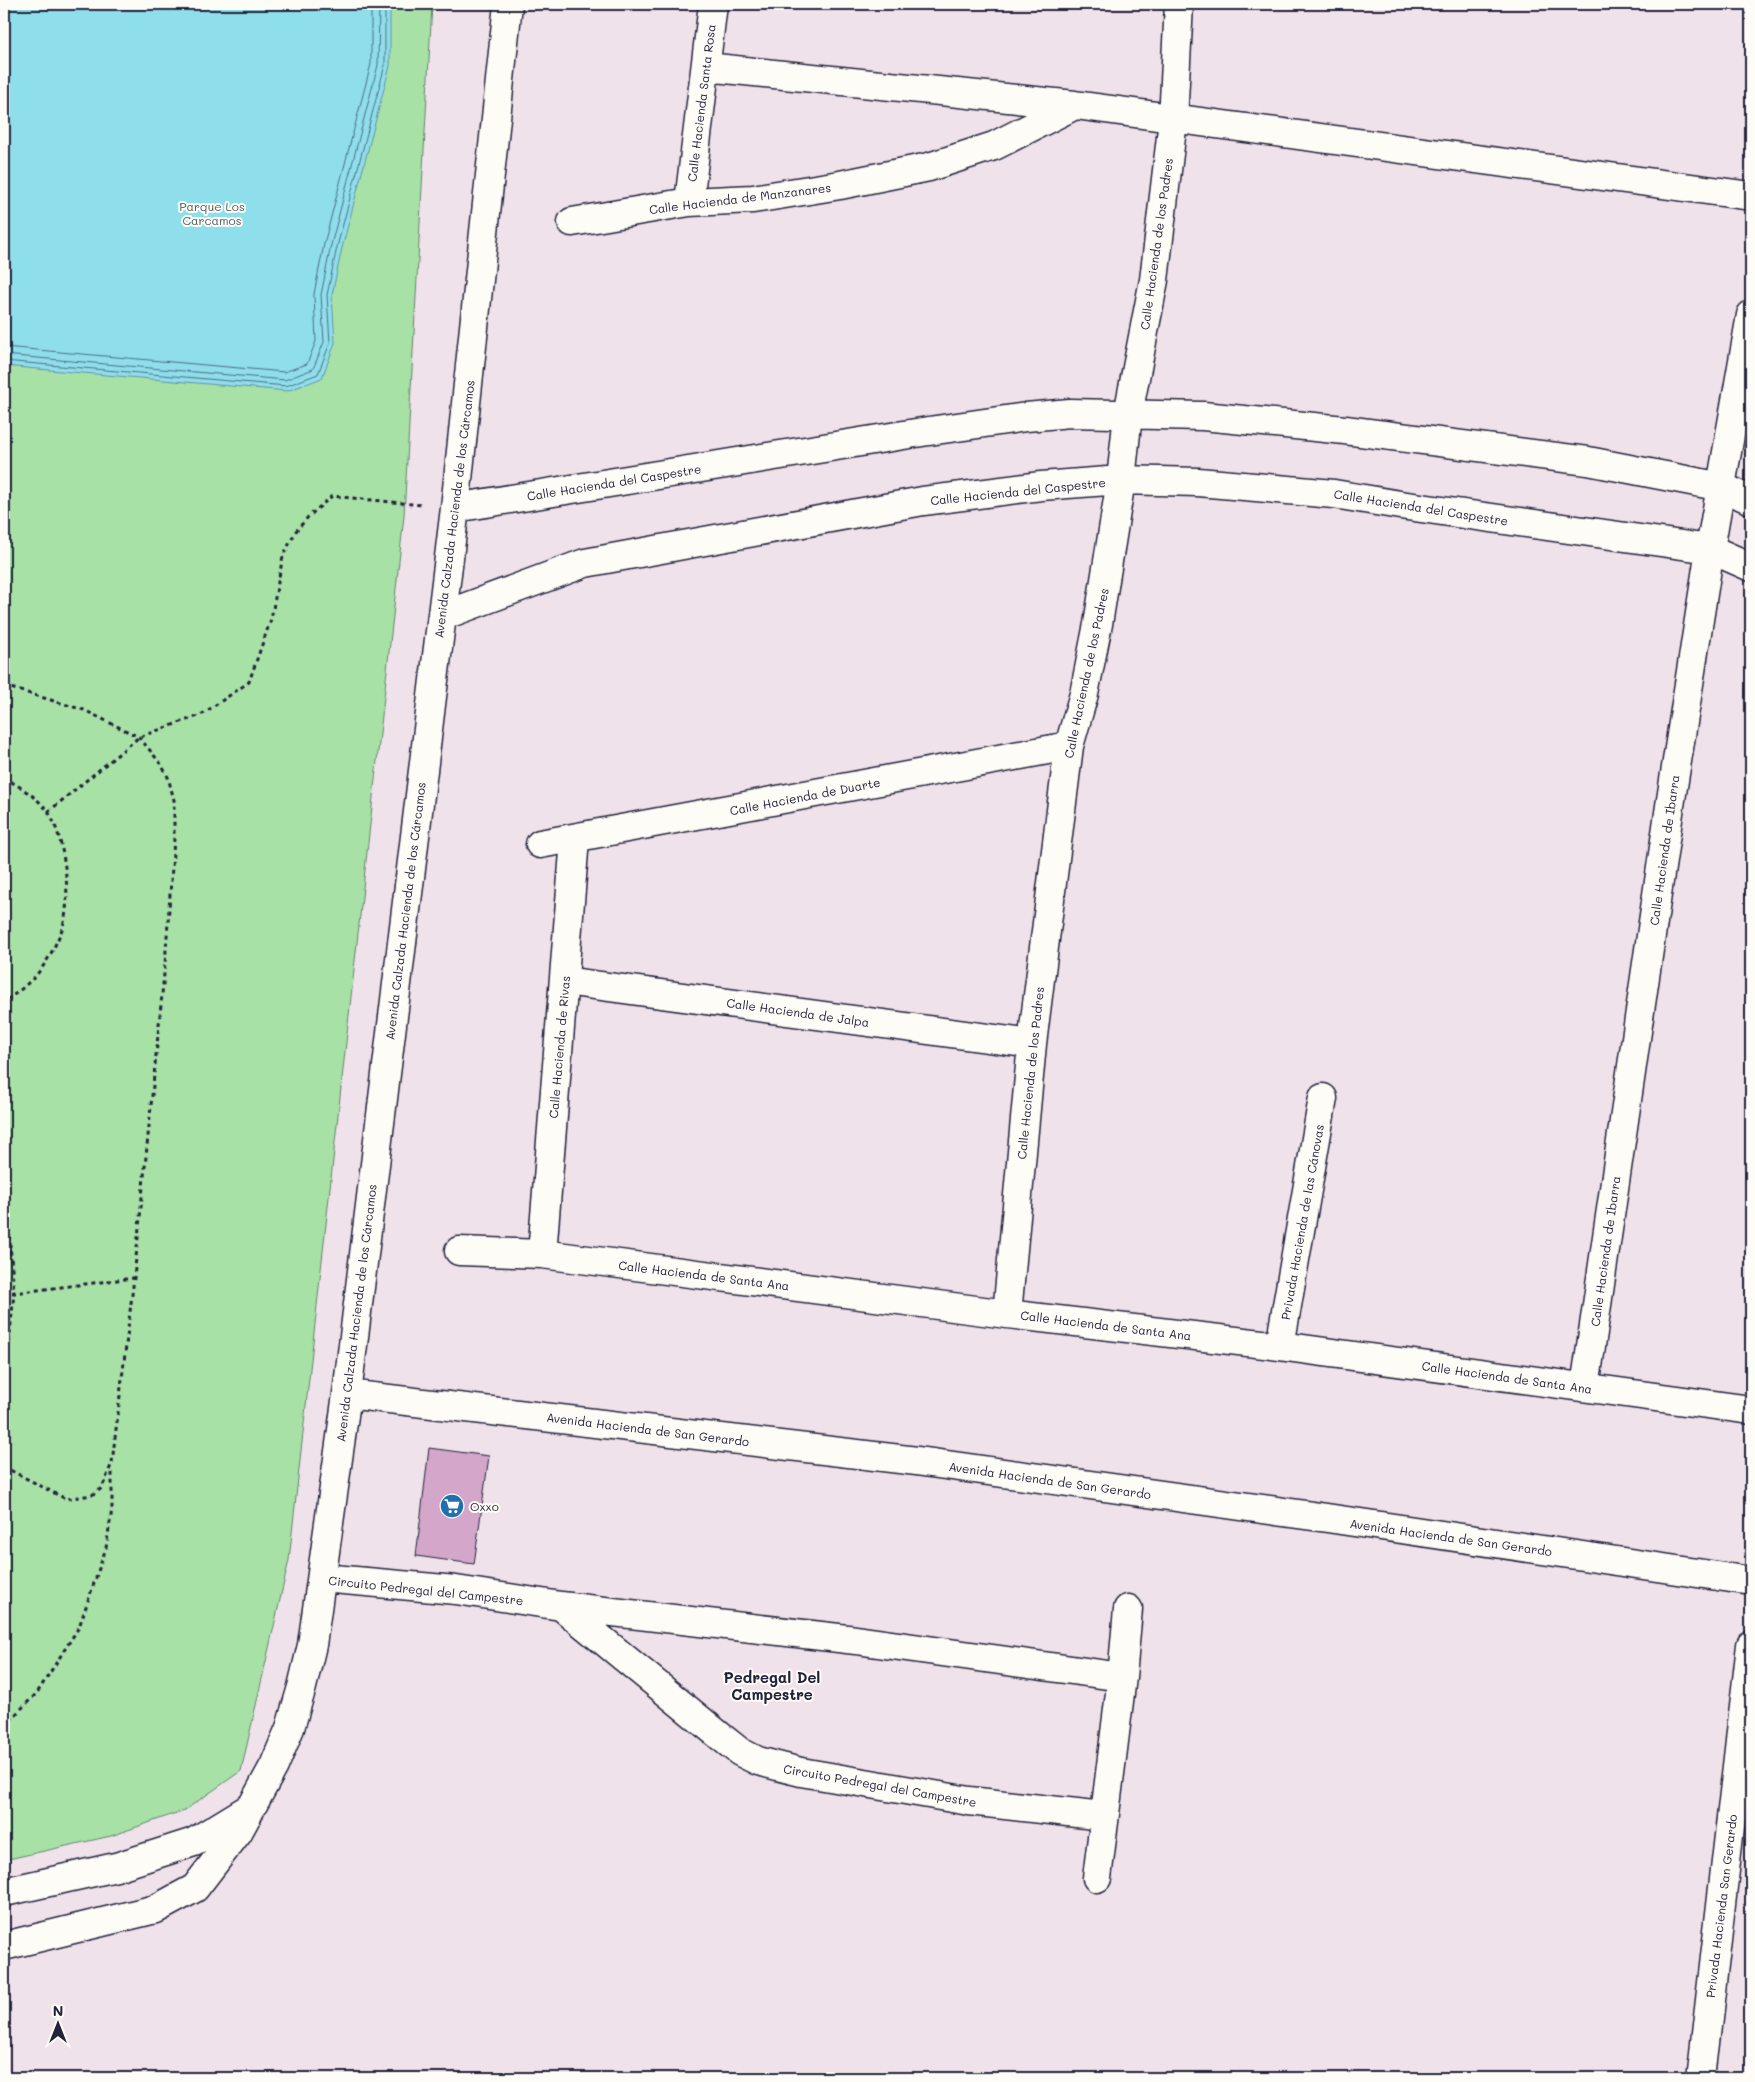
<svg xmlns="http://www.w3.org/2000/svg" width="1755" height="2082" viewBox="0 0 1755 2082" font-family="Mali,sans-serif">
<rect width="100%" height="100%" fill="#f0e2ea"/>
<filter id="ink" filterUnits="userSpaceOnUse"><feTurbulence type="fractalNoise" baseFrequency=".02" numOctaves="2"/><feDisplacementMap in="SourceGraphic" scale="10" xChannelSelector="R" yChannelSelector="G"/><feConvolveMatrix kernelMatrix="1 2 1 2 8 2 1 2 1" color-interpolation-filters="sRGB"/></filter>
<g filter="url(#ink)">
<path fill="#a7e1a6" stroke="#648270" d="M4 4H432L404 516 289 1560 241 1771 185 1810 111 1836 4 1860Z"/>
<path fill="#8fdeec" stroke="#6393a5" d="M4 4H390V66L342 248 332 295 335 343 322 378 287 391 4 366Z"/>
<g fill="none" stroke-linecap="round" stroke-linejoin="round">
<path stroke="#4e6d82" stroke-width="1" d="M4 347 284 372 307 364 316 341 314 294 324 244 371 64V4
M4 355 285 380 313 369 324 342 321 295 331 245 378 65 379 4
M4 361 286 386 318 374 330 343 327 295 337 247 385 65V4"/>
</g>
<path fill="#d3a6ca" stroke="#22223b" d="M429 1448 489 1456 474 1564 416 1556Z"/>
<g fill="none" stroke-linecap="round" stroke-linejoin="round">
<g stroke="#22223b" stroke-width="31">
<path id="street" d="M706 67 1075 105 1751 196
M689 202 713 4
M572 222 689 202 753 199 840 185 929 167 994 146 1075 105
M455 508 922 432 1026 417 1070 413 1203 416 1345 430 1588 461 1722 487 1751 500
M442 616 585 563 923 501 1041 486 1121 480 1198 482 1334 494 1400 505 1710 549 1751 567
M540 844 1069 746
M564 981 1032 1044
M459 1251 542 1254 1007 1314 1280 1346 1751 1410
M542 1254 575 839
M1007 1314 1032 1044 1069 746 1084 694 1098 624 1121 480 1128 414 1154 280 1173 120 1179 4
M1280 1346 1323 1098
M1585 1387 1670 806 1710 549 1751 315
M347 1394 917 1461 1327 1518 1751 1581
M322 1578 456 1590 561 1606 856 1640 1122 1677
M561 1606 720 1736 740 1752 758 1761 801 1772 969 1801 1104 1816
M1097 1878 1122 1677 1128 1609
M4 1892 116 1867 194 1842 248 1809
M4 1946 156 1909 195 1888 238 1832 274 1766 290 1728 302 1687 312 1645 347 1394 455 508 508 4
M1701 2078 1751 1645"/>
</g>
<path stroke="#22223b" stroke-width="3" stroke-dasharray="4 4" stroke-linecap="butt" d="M4 686 84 710 139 737 161 764 168 777 174 800V839L165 964 134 1278 112 1463 102 1488 92 1495 66 1499 4 1467
M4 778C18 785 40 799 49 813 65 839 73 903 61 932 54 949 43 971 28 983 21 990 12 996 4 1002
M48 812 139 737 201 715 249 682 271 619 283 556 296 531 308 517 332 496 422 505
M4 1171 14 1293 4 1393
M4 1292 14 1293 134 1278
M4 1726 37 1693 79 1627 106 1548 112 1509V1469"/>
<use href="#street" stroke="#fdfcf7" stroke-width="28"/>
</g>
</g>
<defs>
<g id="supermarket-disc" transform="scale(1.25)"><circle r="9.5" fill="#1f6fb2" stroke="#fdfcf7"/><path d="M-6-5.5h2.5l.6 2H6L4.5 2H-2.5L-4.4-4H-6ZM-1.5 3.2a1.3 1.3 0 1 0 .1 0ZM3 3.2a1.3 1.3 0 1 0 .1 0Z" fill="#fff"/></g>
</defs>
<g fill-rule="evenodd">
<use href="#supermarket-disc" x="452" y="1506"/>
</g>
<g text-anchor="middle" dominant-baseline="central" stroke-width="4" stroke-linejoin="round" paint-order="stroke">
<g font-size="12" fill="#22223b" stroke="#fdfcf7">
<text transform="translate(701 103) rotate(-83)">Calle Hacienda Santa Rosa</text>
<text transform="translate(740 198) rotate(-7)">Calle Hacienda de Manzanares</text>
<text transform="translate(1156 244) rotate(-82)">Calle Hacienda de los Padres</text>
<text transform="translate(614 482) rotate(-9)">Calle Hacienda del Caspestre</text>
<text transform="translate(1018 491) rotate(-6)">Calle Hacienda del Caspestre</text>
<text transform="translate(1421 507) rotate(9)">Calle Hacienda del Caspestre</text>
<text transform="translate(454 509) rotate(-83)">Avenida Calzada Hacienda de los Cárcamos</text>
<text transform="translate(1086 673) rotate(-78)">Calle Hacienda de los Padres</text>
<text transform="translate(805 796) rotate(-11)">Calle Hacienda de Duarte</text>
<text transform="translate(1664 850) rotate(-82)">Calle Hacienda de Ibarra</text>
<text transform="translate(405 911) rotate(-83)">Avenida Calzada Hacienda de los Cárcamos</text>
<text transform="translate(798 1012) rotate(8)">Calle Hacienda de Jalpa</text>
<text transform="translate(559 1047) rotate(-85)">Calle Hacienda de Rivas</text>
<text transform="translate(1030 1073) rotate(-84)">Calle Hacienda de los Padres</text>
<text transform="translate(1302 1222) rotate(-80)">Privada Hacienda de las Cánovas</text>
<text transform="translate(1605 1251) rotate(-82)">Calle Hacienda de Ibarra</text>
<text transform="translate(704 1275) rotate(7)">Calle Hacienda de Santa Ana</text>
<text transform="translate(356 1313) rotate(-83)">Avenida Calzada Hacienda de los Cárcamos</text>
<text transform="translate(1106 1325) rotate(7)">Calle Hacienda de Santa Ana</text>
<text transform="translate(1507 1377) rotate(8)">Calle Hacienda de Santa Ana</text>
<text transform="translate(648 1429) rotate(7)">Avenida Hacienda de San Gerardo</text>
<text transform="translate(1050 1480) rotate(8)">Avenida Hacienda de San Gerardo</text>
<text transform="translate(1451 1537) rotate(8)">Avenida Hacienda de San Gerardo</text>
<text transform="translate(426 1590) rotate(6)">Circuito Pedregal del Campestre</text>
<text transform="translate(880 1785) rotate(10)">Circuito Pedregal del Campestre</text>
<text transform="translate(1721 1906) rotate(-83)">Privada Hacienda San Gerardo</text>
</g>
<g font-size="12" fill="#4a5b5b" stroke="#fdfcf7">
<text x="212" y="206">Parque Los<tspan x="212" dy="14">Carcamos</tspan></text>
</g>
<g font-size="12" fill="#22223b" stroke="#fdfcf7" text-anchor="start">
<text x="470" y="1506">Oxxo</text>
</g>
<g font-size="15" font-weight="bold" fill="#22223b" stroke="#fdfcf7">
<text x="772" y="1677">Pedregal Del<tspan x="772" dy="17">Campestre</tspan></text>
</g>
</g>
<rect width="1755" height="2082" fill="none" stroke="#fdfcf7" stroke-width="20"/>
<rect x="10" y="10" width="1735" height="2062" fill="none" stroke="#22223b" stroke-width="2" filter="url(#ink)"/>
<g transform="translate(58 2024)" stroke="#fdfcf7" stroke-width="4" paint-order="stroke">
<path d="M0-4L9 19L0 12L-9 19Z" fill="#22223b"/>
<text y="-8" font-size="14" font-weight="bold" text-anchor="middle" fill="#22223b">N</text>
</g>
</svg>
